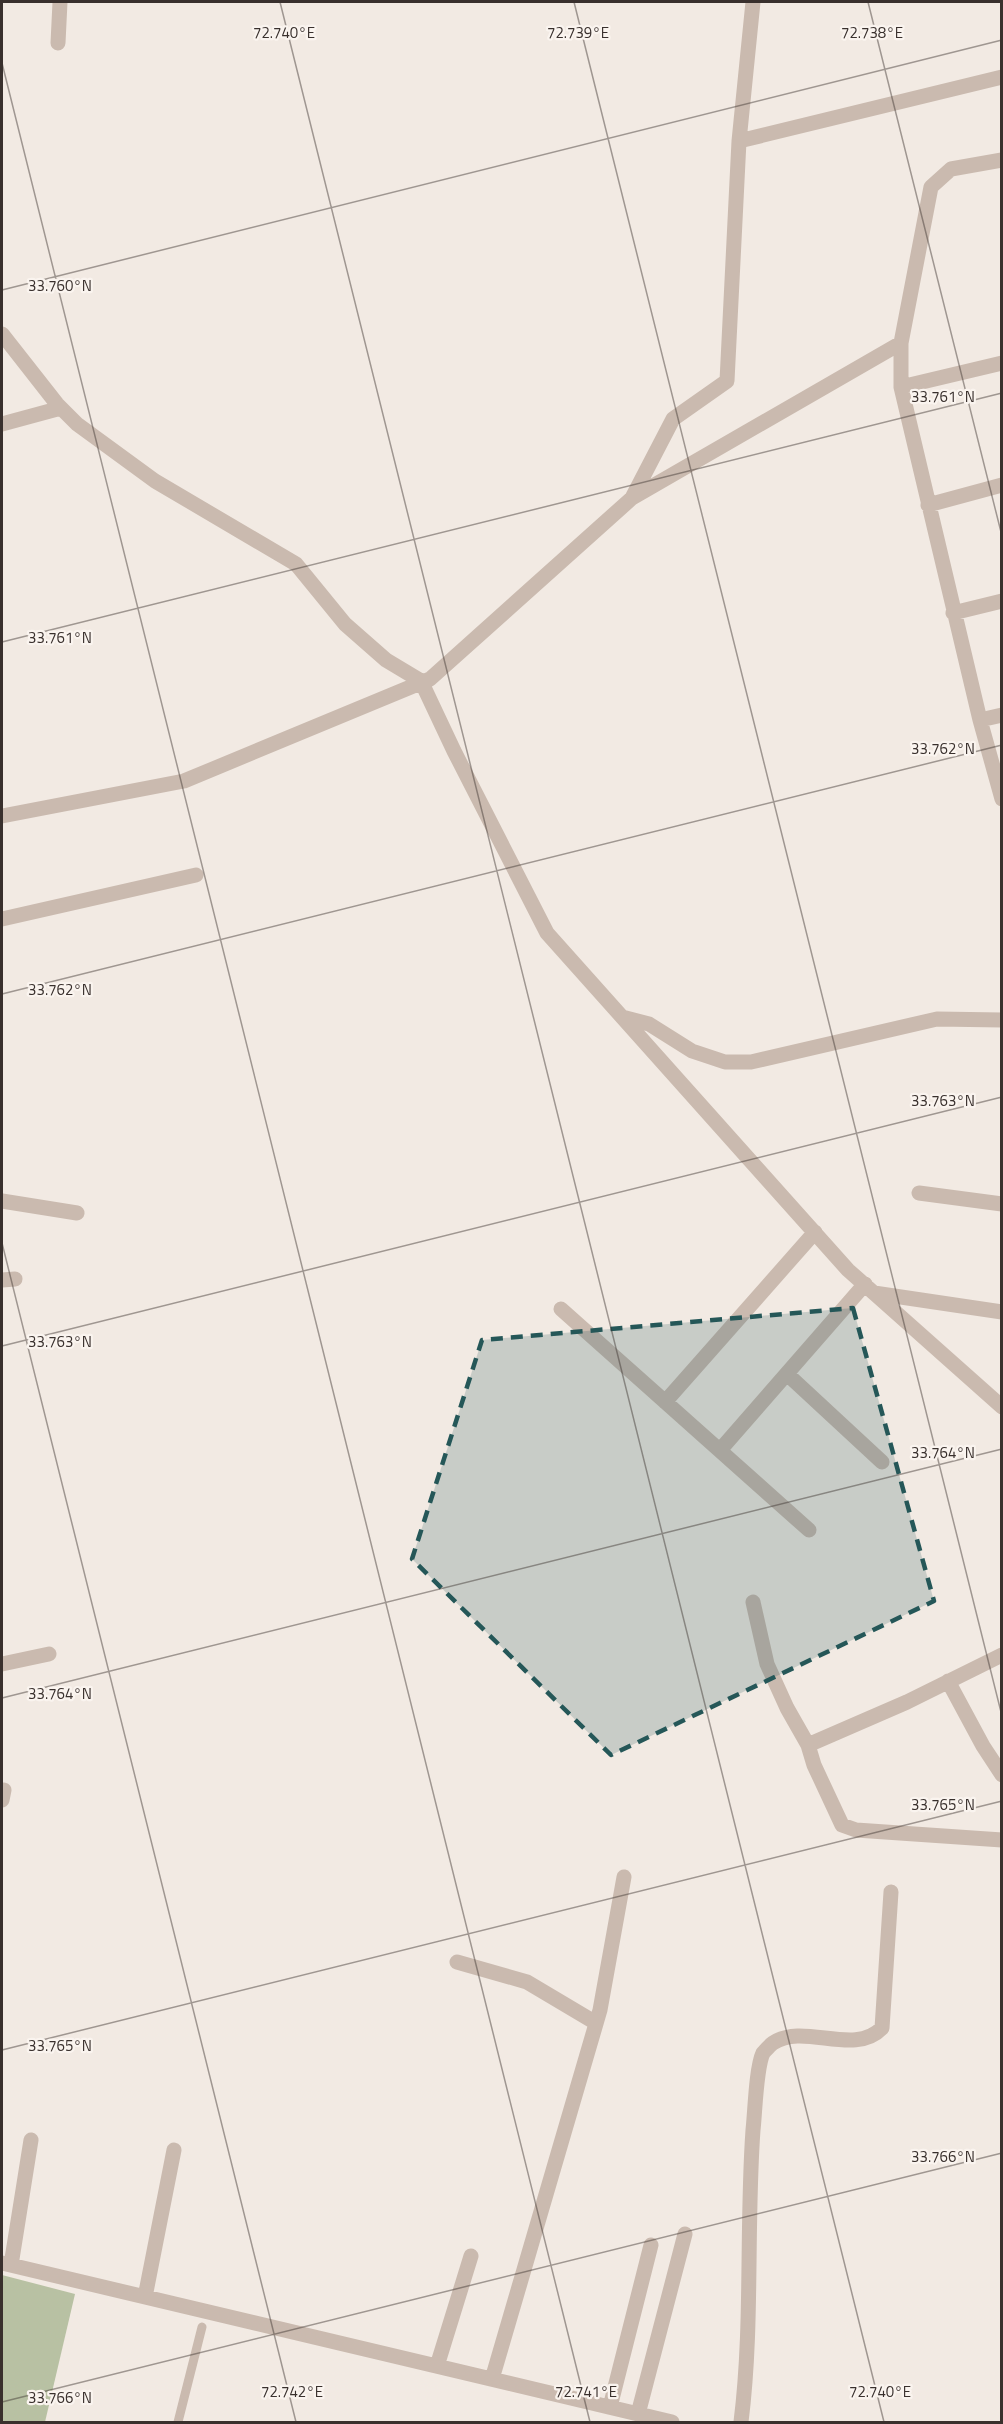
<svg xmlns="http://www.w3.org/2000/svg" width="1003" height="2424" viewBox="0 0 1003 2424" font-family="'Titillium Web',sans-serif">
<rect width="100%" height="100%" fill="#f2eae3"/>
<path fill="#b8c1a3" d="M2 2275 75 2294 45 2422H2Z"/>
<g fill="none" stroke-linecap="round" stroke-linejoin="round">
<path stroke="#cabaaf" stroke-width="9" d="M178 2422 202 2327"/>
<path stroke="#cabaaf" stroke-width="15" d="M58 43 60 2
M739 141 753 2
M1002 160 951 169 931 187 901 343V387L980 720 1002 715
M2 334 57 404 77 424 155 481 296 564 345 624 386 660 421 681 454 751 547 933 848 1270 1002 1407
M901 387 1002 363
M2 424 61 408
M632 498 673 419 727 381 739 141 1002 77
M928 505 1002 485
M953 613 1002 601
M980 720 1002 799
M2 816 184 781 430 679 632 498 901 343
M2 919 196 875
M622 1017 649 1024 692 1051 725 1062H751L937 1019 1002 1020
M919 1193 1002 1204
M2 1201 77 1213
M2 1280 15 1279
M874 1293 1002 1312
M561 1309 809 1530
M787 1374 882 1462
M665 1402 815 1232
M721 1449 865 1284
M753 1602 767 1664 787 1708 808 1745 814 1765 842 1825 856 1830 1002 1840
M2 1664 49 1654
M948 1681 983 1746 1002 1775
M808 1745 907 1702 1002 1655
M2 1800 4 1790
M457 1962 527 1982 596 2023
M2 2263 672 2422
M11 2265 31 2140
M145 2297 174 2150
M437 2366 471 2256
M492 2379 600 2010 624 1877
M610 2407 651 2245
M638 2414 685 2234
M741 2422C753 2326 746 2228 753 2130 755 2113 756 2068 763 2053 765 2051 770 2045 773 2043 804 2022 854 2057 882 2028L891 1892"/>
</g>
<path fill="#255758" fill-opacity="0.2" stroke="#255758" stroke-width="4.5" stroke-dasharray="12 8" stroke-linejoin="round" d="M853 1308 934 1601 611 1755 412 1559 482 1340Z"/>
<path fill="none" stroke="#39302d" stroke-width="1.5" stroke-opacity="0.45" d="M280 2 884 2422M574 2 1002 1716M868 2 1002 536M2 63 590 2422M2 290 1002 40M2 642 1002 393M2 994 1002 745M2 1243 296 2422M2 1346 1002 1097M2 1698 1002 1449M2 2050 1002 1801M2 2402 1002 2153"/>
<g font-size="15" text-anchor="middle" fill="#39302d" stroke="#faf4ef" stroke-width="4.5" stroke-linejoin="round" paint-order="stroke">
<text x="284" y="38">72.740°E</text>
<text x="578" y="38">72.739°E</text>
<text x="872" y="38">72.738°E</text>
<text x="60" y="291">33.760°N</text>
<text x="943" y="402">33.761°N</text>
<text x="60" y="643">33.761°N</text>
<text x="943" y="754">33.762°N</text>
<text x="60" y="995">33.762°N</text>
<text x="943" y="1106">33.763°N</text>
<text x="60" y="1347">33.763°N</text>
<text x="943" y="1458">33.764°N</text>
<text x="60" y="1699">33.764°N</text>
<text x="943" y="1810">33.765°N</text>
<text x="60" y="2051">33.765°N</text>
<text x="943" y="2162">33.766°N</text>
<text x="292" y="2397">72.742°E</text>
<text x="586" y="2397">72.741°E</text>
<text x="880" y="2397">72.740°E</text>
<text x="60" y="2403">33.766°N</text>
</g>
<rect width="1003" height="2424" fill="none" stroke="#39302d" stroke-width="6"/>
</svg>
